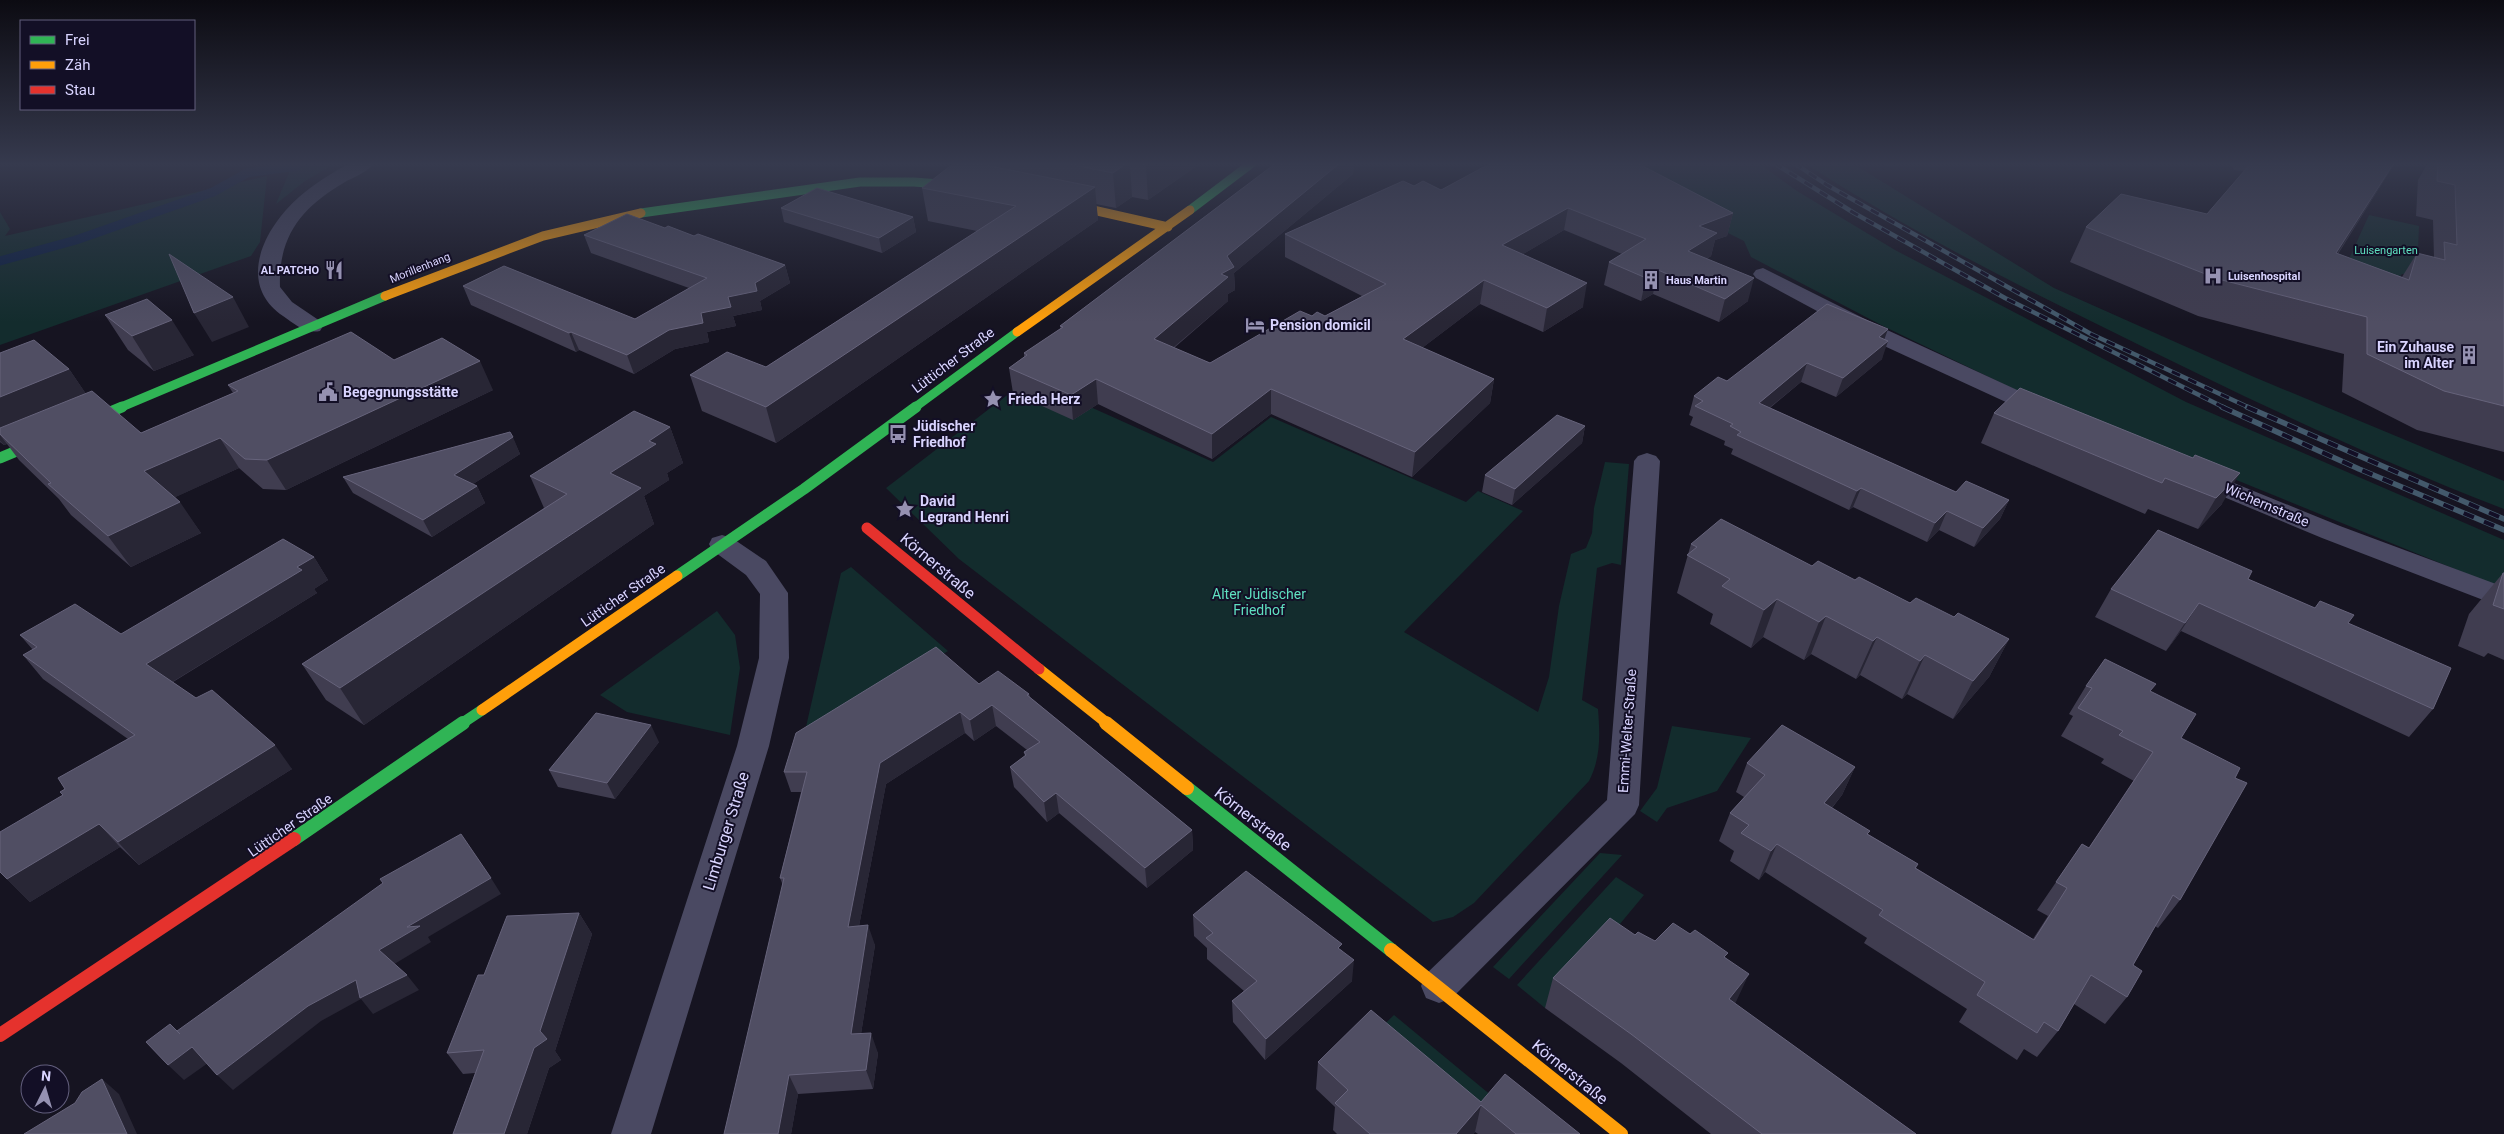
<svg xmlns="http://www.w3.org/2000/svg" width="2504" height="1134" viewBox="0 0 2504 1134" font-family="Roboto,sans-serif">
<rect width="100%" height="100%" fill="#161421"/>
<path fill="#132c2d" d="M293 163H336L305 181 276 204Z
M1639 163H1758L1797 191 1895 250 2186 402 2504 540V589L2020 392 1885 327 1751 257 1744 241 1670 204Z
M1805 163H1852L2054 288 2254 377 2504 481V509C2370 457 2239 395 2111 331 2007 280 1902 227 1805 163Z
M267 176 260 242 251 256 0 345V212L10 229 5 236Z
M2369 215 2419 226 2417 274H2402L2393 284 2338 283Z
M1028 379 1213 462 1271 417 1466 502 1478 491 1523 511 1404 632 1538 712 1549 677 1559 606 1571 554 1586 548 1592 533 1594 508 1605 462 1629 464 1621 565 1612 563 1597 568 1582 700 1598 709C1600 734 1601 758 1589 781L1474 903 1453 917 1433 922 959 559 886 488Z
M851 567 948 651 803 740 841 573Z
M717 611 735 635 740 668 730 735 627 712 600 695Z
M1672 726 1751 738 1717 791 1667 808 1657 822 1640 811 1657 788Z
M1600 853 1622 855 1509 979 1493 967Z
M1616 877 1644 895 1600 948 1545 1008 1517 985Z
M1394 1015 1498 1101 1474 1128 1369 1039Z"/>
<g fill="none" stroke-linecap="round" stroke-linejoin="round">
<path stroke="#0d2144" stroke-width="9" d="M0 261 76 240 213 192 247 173 297 166"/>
<path fill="#4a4962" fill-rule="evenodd" d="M350 163H374C368 172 354 177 345 182 302 207 278 236 280 287L292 302 320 321 323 326 320 331C305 334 295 324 283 316 235 283 265 227 299 197 315 183 332 173 350 163Z
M1763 268 1885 329 2052 406 2056 411 2052 416 2044 418 2036 416 1869 339 1756 278 1753 274 1756 270Z
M1647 453 1656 456 1660 461 1639 805 1635 814 1452 998 1439 1003 1426 998 1421 986 1426 974 1607 800 1634 461 1638 456Z
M2197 468 2340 526 2504 587V608L2322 538 2188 482 2184 476 2188 470Z
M722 535 732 538 766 561 788 593 789 658 769 746 651 1134H611L737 746 759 658 760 594 746 575 712 550 709 544 712 538Z"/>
<path stroke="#30b455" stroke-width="9" d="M1190 210 1252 163
M641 213 860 182H914L965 186
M119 408 385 296
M914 408 1017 332"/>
<path stroke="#30b455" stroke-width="11" d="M0 458 122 407
M677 576 804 489 916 407
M461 724 482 710"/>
<path stroke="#30b455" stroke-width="14" d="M1187 788 1391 950
M294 839 463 723"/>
<path stroke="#ff9f0a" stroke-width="9" d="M1062 203 1168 227
M385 296 543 236 641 213
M1017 332 1190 210"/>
<path stroke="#ff9f0a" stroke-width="11" d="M1039 669 1108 724
M482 710 677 576"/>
<path stroke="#ff9f0a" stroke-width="14" d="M1106 723 1187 788
M1391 950 1621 1134"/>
<path stroke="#e5322d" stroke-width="11" d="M867 528 1039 669"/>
<path stroke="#e5322d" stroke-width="14" d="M0 1035 294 839"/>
<g stroke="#43596b" stroke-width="4.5">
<path id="rail-far1" d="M1774 163 1854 213 2005 298 2225 408
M1794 163 1827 185 2091 334 2250 408"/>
</g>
<g stroke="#43596b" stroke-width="5.5">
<path id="rail" d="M2222 407 2359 469 2504 530
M2247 407 2504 519"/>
</g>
<use href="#rail-far1" stroke="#130f26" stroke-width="3" stroke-dasharray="9" stroke-linecap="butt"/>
<use href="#rail" stroke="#130f26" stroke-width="4" stroke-dasharray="11" stroke-linecap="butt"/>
</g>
<path fill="#403d50" d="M974 163H1201L1148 200 1132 197 1116 208 1096 204 1098 220 776 443 702 411 690 375 766 367 977 231 928 221 922 188 975 164Z
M1276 163H1354L1353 174 1234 273 1235 290 1228 294V301L1174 348 1210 363 1312 316H1325L1362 296 1285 257V234L1414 186 1441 190 1491 164 1489 163H1639V164L1733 213 1727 236 1715 240 1711 256 1707 259 1748 301 1719 322 1653 294 1641 301 1604 285 1609 262 1622 254 1564 230 1523 254 1583 307 1543 332 1480 304 1422 348 1494 379 1490 403 1412 477 1271 414 1212 459 1098 404 1073 420 1013 393 1009 368 1024 357V353L1061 329 1060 326Z
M1882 163H1905L1888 167Z
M2231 163H2395L2338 254 2402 277 2417 253 2434 258 2433 220 2416 216 2418 180 2428 163H2504V452L2417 430 2342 392 2344 354 2198 316 2070 262 2086 227 2207 214 2244 171 2234 170Z
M781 208 913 217 916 232 882 253 784 222Z
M665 228 694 236 785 265 790 283 760 301 762 310 733 316 736 326 707 332 709 342 675 349 634 374 579 350 576 352 471 305 463 286 635 319 689 288 591 253 584 235Z
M105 315 194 355 154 371 128 350Z
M1884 339 1882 359 1836 397 1801 382 1770 408 1956 492 2009 500 2000 519 1974 547 1939 530 1927 542 1853 507 1849 510 1731 454 1733 449 1724 445 1725 441 1690 425 1693 417 1689 415 1694 396 1727 381Z
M0 353 69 369 86 394 141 433 233 393 228 385 394 360 493 390 286 490 263 489 239 468 175 497 201 533 131 567 71 515 59 499 19 460 7 444 4 445 0 442Z
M1994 413 2193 458 2222 504 2198 529 2148 509 2145 514 1981 443Z
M1585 426 1582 443 1512 505 1482 492 1485 475Z
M670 427 683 463 667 473 669 480 644 496 654 524 364 725 326 700 302 664 544 508 530 476Z
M510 432 520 454 473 484 477 486 485 503 432 537 353 493 343 477Z
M1691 544 1812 566 1855 580 1910 603 1954 617 2009 639 1989 677 1953 719 1907 694 1902 699 1860 675 1856 679 1811 654 1804 660 1763 637 1751 648 1710 624 1713 614 1677 593Z
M314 557 328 580 314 589 317 593 173 682 292 769 139 865 120 847 30 902 7 879 63 795 65 789 128 739 43 679 23 655 33 650 20 635 121 634Z
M2503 573H2504V660L2488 653 2484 657 2458 646 2469 614Z
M2248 579 2348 623 2433 709 2409 737 2181 631 2166 651 2095 617 2111 589Z
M979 684 1029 694 1030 697 1192 830 1193 850 1147 888 1059 813 1047 822 1014 787 1010 767 1025 756 1024 752 1027 750 996 726 974 741 965 733 886 784 859 926 875 945 861 1034 878 1053 873 1089 798 1094 791 1134 782 883 780 878 801 792H791L784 772Z
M2086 686 2151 692 2181 738 2235 778 2180 900 2158 928 2155 926 2133 965 2127 997 2105 1024 2074 1004 2058 1031 2037 1057 2024 1049 2017 1060 1959 1022 1967 1009 1864 943 1867 938 1765 872 1759 880 1730 861 1734 851 1719 841 1730 813 1744 797 1736 792 1747 763 1855 767 1842 795 1832 808 1868 834 1918 864 1916 868 2033 939 2048 916 2037 910 2082 844 2089 848 2134 781 2101 763 2104 759 2061 736 2073 716 2069 714Z
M659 742 615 799 558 787 549 770Z
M579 913 592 934 555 1051 561 1060 549 1068 527 1134H453L475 1073 463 1074 447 1053 484 975Z
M1193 915 1342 950 1352 981 1265 1060 1233 1022 1232 1001 1244 991 1207 959V948L1194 936Z
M1690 934 1726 958 1735 1004 1916 1134H1711L1621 1063 1545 1008 1553 978 1635 935 1655 941Z
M1318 1062 1481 1102 1580 1134H1478L1475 1132 1473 1134H1337L1333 1130 1335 1107 1316 1089Z"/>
<path fill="#282635" d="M1127 163H1130L1132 197 1116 208 1113 173Z
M1149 163H1201L1148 200 1146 165Z
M1340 163H1354L1353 174 1234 273 1235 290 1228 294V301L1155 363 1154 339 1227 256Z
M1889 163H1905L1888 167Z
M2394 163H2395L2388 174 2315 289 2336 253Z
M1095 187 1098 220 776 443 766 407Z
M1568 208 1564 230 1499 268 1502 245Z
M1733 213 1727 236 1715 240 1711 256 1683 275 1688 251 1699 226Z
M913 217 916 232 882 253 879 238Z
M785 265 790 283 760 301 762 310 733 316 736 326 707 332 709 342 675 349 634 374 627 355 669 330 728 297 755 283Z
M1658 270 1653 294 1641 301 1646 278Z
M1754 278 1748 301 1719 322 1725 299Z
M1484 280 1480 304 1401 364 1403 339Z
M1587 283 1583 307 1543 332 1547 308Z
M233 297 249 327 212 342 194 313Z
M172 320 194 355 154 371 132 336Z
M1888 329 1882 346 1888 341 1882 359 1836 397 1843 378 1879 337Z
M571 332 579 350 576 352 569 333Z
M480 361 493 390 286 490 267 460Z
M1807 363 1801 382 1753 421 1759 403Z
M69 369 95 407 0 434V397Z
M1096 379 1098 404 1073 420 1071 395Z
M1494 379 1490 403 1412 477 1415 452Z
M1271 389V414L1212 459V434Z
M1585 426 1582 443 1512 505 1515 489Z
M670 427 683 463 667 473 669 480 644 496 654 524 364 725 340 688 610 473 649 441Z
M0 435 7 444 4 445 0 441Z
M513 437 520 454 462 491 454 475Z
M220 438 239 468 165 502 144 471Z
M2240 473 2222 504 2198 529 2216 498Z
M477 486 485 503 432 537 423 520Z
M1861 488 1853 507 1849 510 1857 491Z
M2009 500 2000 519 1974 547 1983 528Z
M180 502 201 533 131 567 108 536Z
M1947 511 1939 530 1927 542 1935 523Z
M314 557 328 580 314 589 317 593 164 687 146 664 297 567Z
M1777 599 1763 637 1751 648 1764 610Z
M2199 603 2181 631 2166 651 2185 623Z
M1826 616 1811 654 1804 660 1819 622Z
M1877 637 1860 675 1856 679 1873 641Z
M2009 639 1989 677 1953 719 1973 681Z
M1925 655 1907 694 1902 699 1920 661Z
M992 705 996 726 974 741 970 720Z
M960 712 965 733 886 784 855 947 848 927 880 763Z
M651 725 659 742 615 799 607 783Z
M275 745 292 769 139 865 118 842Z
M1855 767 1842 795 1812 832 1824 803Z
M1056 793 1059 813 1047 822 1044 802Z
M99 824 120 847 30 902 7 879Z
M1192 830 1193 850 1147 888 1145 868Z
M1777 844 1765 872 1759 880 1771 851Z
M491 878 501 894 428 937 431 942 391 966 379 950 407 927Z
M579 913 592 934 555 1051 561 1060 549 1068 527 1134H504L540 1031Z
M868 925 875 945 858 1053 851 1034Z
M1354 960 1352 981 1265 1060 1266 1039Z
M1749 974 1735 1004 1729 999Z
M407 975 419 990 373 1014 361 999 321 1021 233 1090 217 1075 308 1006 356 980Z
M871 1033 878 1053 873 1089 866 1070Z
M192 1047 208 1063 184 1080 168 1065Z
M789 1075 798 1094 791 1134H778Z
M102 1079 119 1094 137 1134H127Z
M1481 1105 1475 1132 1473 1134H1456Z"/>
<path fill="#504e63" stroke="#66637b" d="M954 163H965L985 165 1095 187 766 407 690 375 727 352 766 367 1016 206 922 188Z
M1064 163H1127L1113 173Z
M1138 163H1149L1146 165Z
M1276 163H1340L1227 256 1234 267 1221 274 1228 277 1154 339 1210 363 1300 311 1312 316 1317 312 1325 316 1386 284 1285 234 1403 181 1414 186 1423 181 1441 190 1491 163H1637L1733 213 1699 226 1717 233 1688 251 1754 278 1725 299 1658 270 1646 278 1609 262 1646 239 1568 208 1502 245 1587 283 1547 308 1484 280 1403 339 1494 379 1415 452 1271 389 1212 434 1096 379 1071 395 1009 368 1027 355 1024 353 1063 327 1060 326Z
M2251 163H2394L2336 253 2409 280 2417 253 2445 260 2444 242 2457 245 2455 185 2437 181 2438 163H2504V406L2444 391 2367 354V317L2218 279 2086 227 2121 194 2207 214Z
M817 188 913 217 879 238 781 208Z
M627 214 665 228 668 226 694 236 698 234 785 265 755 283 757 291 728 297 731 307 701 313 703 323 669 330 627 355 571 332 569 333 463 286 504 266 635 319 707 278 584 235Z
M169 254 233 297 194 313Z
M147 299 172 320 132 336 105 315Z
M1827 304 1888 329 1879 337 1888 341 1843 378 1807 363 1759 403 1956 492 1966 481 2009 500 1983 528 1947 511 1935 523 1861 488 1857 491 1737 435 1741 432 1730 426 1733 424 1695 406 1703 401 1694 396 1718 377 1727 381Z
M351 332 394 360 442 338 480 361 267 460 245 459 220 438 144 471 180 502 108 536 48 484 51 483 0 434V428L92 391 141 433 238 391 228 385Z
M34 340 69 369 0 397V353Z
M2020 388 2193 458 2195 455 2240 473 2216 498 2165 478 2162 483 1994 413Z
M634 411 670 427 649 441 656 444 610 473 641 488 340 688 302 664 567 494 530 476Z
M1557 415 1585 426 1515 489 1485 475Z
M510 432 513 437 454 475 477 486 423 520 343 477Z
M1721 519 1812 566 1818 561 1855 580 1859 577 1910 603 1916 598 1954 617 1958 613 2009 639 1973 681 1925 655 1920 661 1877 637 1873 641 1826 616 1819 622 1777 599 1764 610 1722 586 1730 579 1687 555 1697 547 1691 544Z
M2158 530 2252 571 2248 579 2315 608 2320 601 2354 615 2348 623 2451 668 2433 709 2199 603 2185 623 2111 589Z
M283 539 314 557 297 567 302 570 146 664 196 698 212 690 275 745 118 842 99 824 7 879 0 872V832L63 795 60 792 65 789 58 778 135 735 23 655 37 647 20 635 75 604 121 634Z
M2503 573H2504V609L2493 605Z
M936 647 979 684 998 671 1029 694 1027 695 1192 830 1145 868 1056 793 1044 802 1010 767 1026 755 1024 752 1040 742 992 705 970 720 960 712 880 763 848 927 868 925 851 1034 871 1033 866 1070 789 1075 778 1134H724L784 878H780L807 772H784L796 733Z
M2105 659 2156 684 2150 691 2196 714 2181 738 2240 768 2235 778 2247 783 2180 900 2173 895 2133 965 2142 971 2127 997 2091 975 2058 1031 2044 1022 2037 1033 1977 995 1985 982 1879 915 1883 910 1777 844 1771 851 1741 833 1749 825 1730 813 1765 775 1747 763 1782 725 1855 767 1824 803 1870 831 1867 834 1918 864 1915 868 2034 940 2067 888 2056 882 2082 844 2089 848 2153 752 2119 735 2123 731 2078 708 2092 688 2086 686Z
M596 713 651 725 607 783 549 770Z
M461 834 491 878 407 927 420 926 379 950 407 975 360 998 356 980 308 1006 217 1075 192 1047 168 1065 146 1042 170 1024 180 1034 177 1031 383 883 380 879Z
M1246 871 1342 944 1338 948 1354 960 1266 1039 1232 1001 1257 981 1206 938 1213 933 1193 915Z
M579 913 540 1031 547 1039 534 1048 504 1134H453L484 1050 447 1053 478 975H484L507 916Z
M1610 918 1635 935 1638 932 1655 941 1673 923 1690 934 1695 930 1728 953 1724 957 1749 974 1729 999 1916 1134H1762L1631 1034 1553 978Z
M1371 1010 1481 1102 1505 1074 1580 1134H1516L1481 1105 1456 1134H1370L1335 1103 1348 1090 1318 1062Z
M102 1079 127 1134H24L75 1103 82 1092Z"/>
<linearGradient id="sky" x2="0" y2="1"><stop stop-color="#0c0b12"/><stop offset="0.51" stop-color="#363a4e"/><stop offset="1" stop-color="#363a4e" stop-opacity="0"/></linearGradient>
<rect width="2504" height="322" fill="url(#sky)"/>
<defs>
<g id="restaurant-bare" transform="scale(1.5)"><path d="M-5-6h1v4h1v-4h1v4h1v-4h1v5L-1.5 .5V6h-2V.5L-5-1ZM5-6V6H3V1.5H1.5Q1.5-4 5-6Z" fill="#9591b1" stroke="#130f26" stroke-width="2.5" paint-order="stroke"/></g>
<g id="hospital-bare" transform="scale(1.5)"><path d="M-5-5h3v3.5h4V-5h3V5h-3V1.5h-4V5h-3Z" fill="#9591b1" stroke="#130f26" stroke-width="2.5" paint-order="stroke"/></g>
<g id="building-bare" transform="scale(1.5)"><path d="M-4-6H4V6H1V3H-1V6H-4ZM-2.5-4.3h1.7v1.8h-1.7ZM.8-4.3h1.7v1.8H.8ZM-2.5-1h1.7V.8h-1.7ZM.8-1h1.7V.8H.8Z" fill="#9591b1" stroke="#130f26" stroke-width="2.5" paint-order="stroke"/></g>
<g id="hotel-bare" transform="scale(1.5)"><path d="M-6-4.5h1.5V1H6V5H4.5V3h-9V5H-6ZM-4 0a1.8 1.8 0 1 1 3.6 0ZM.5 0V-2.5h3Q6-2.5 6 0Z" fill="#9591b1" stroke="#130f26" stroke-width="2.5" paint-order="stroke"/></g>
<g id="civic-bare" transform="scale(1.5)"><path d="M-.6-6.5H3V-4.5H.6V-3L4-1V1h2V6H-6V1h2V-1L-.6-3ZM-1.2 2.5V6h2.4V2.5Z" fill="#9591b1" stroke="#130f26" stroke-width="2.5" paint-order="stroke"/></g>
<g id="sight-bare" transform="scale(1.5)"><path d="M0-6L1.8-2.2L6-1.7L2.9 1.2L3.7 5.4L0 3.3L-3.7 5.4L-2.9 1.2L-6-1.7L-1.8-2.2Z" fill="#9591b1" stroke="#130f26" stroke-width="2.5" paint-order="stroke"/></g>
<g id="bus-bare" transform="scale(1.5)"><path d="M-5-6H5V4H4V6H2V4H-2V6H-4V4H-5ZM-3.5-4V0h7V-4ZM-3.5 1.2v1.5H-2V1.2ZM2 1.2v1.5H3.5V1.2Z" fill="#9591b1" stroke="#130f26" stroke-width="2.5" paint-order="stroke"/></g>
</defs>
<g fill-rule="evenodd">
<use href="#restaurant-bare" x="334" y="270"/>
<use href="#hospital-bare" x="2213" y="276"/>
<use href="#building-bare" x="1651" y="280"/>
<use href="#hotel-bare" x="1255" y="325"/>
<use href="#building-bare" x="2469" y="355"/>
<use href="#civic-bare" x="328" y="392"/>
<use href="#sight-bare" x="993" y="399"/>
<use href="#bus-bare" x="898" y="434"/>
<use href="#sight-bare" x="905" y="509"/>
</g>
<g text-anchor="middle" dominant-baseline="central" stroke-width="4" stroke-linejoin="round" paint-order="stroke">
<g font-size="11" fill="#5fe0c0" stroke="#130f26">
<text x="2386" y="250">Luisengarten</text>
</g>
<g font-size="11" fill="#d9d4ff" stroke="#130f26">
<text transform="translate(420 268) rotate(-22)">Morillenhang</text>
</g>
<g font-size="11" font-weight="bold" fill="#d9d4ff" stroke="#130f26" text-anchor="start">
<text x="319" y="270" text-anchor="end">AL PATCHO</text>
<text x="2228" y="276">Luisenhospital</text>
<text x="1666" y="280">Haus Martin</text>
</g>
<g font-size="14" font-weight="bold" fill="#d9d4ff" stroke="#130f26" text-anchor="start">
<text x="1270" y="325">Pension domicil</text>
<text x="2454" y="347" text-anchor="end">Ein Zuhause<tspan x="2454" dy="16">im Alter</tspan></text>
<text x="343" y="392">Begegnungsstätte</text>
<text x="1008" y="399">Frieda Herz</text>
<text x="913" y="426">Jüdischer<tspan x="913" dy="16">Friedhof</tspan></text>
<text x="920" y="501">David<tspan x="920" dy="16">Legrand Henri</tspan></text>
</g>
<g font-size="14" fill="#d9d4ff" stroke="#130f26">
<text transform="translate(953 360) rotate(-37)">Lütticher Straße</text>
<text transform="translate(2267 505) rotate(23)">Wichernstraße</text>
<text transform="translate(623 595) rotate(-35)">Lütticher Straße</text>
<text transform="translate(1627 731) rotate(-86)">Emmi-Welter-Straße</text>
<text transform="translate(290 825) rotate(-35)">Lütticher Straße</text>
</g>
<g font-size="14" fill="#5fe0c0" stroke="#130f26">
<text x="1259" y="594">Alter Jüdischer<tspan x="1259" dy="16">Friedhof</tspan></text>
</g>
<g font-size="16" fill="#d9d4ff" stroke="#130f26">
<text transform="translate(938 566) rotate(40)">Körnerstraße</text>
<text transform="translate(1253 819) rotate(38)">Körnerstraße</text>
<text transform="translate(726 831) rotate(-73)">Limburger Straße</text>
<text transform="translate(1570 1072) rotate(39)">Körnerstraße</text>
</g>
</g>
<rect x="20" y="20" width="175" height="90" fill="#130f26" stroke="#625e7d"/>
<rect x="30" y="36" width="25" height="8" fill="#30b455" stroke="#625e7d"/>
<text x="65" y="45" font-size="15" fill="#d9d4ff">Frei</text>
<rect x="30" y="61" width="25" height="8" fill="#ff9f0a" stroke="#625e7d"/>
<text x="65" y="70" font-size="15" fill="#d9d4ff">Zäh</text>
<rect x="30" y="86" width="25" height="8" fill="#e5322d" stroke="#625e7d"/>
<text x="65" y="95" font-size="15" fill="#d9d4ff">Stau</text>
<g transform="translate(45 1089) rotate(5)"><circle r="24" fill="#130f26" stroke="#625e7d"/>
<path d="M0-4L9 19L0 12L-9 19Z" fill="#9591b1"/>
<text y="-8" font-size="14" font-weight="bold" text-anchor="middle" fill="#d9d4ff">N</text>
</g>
</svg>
